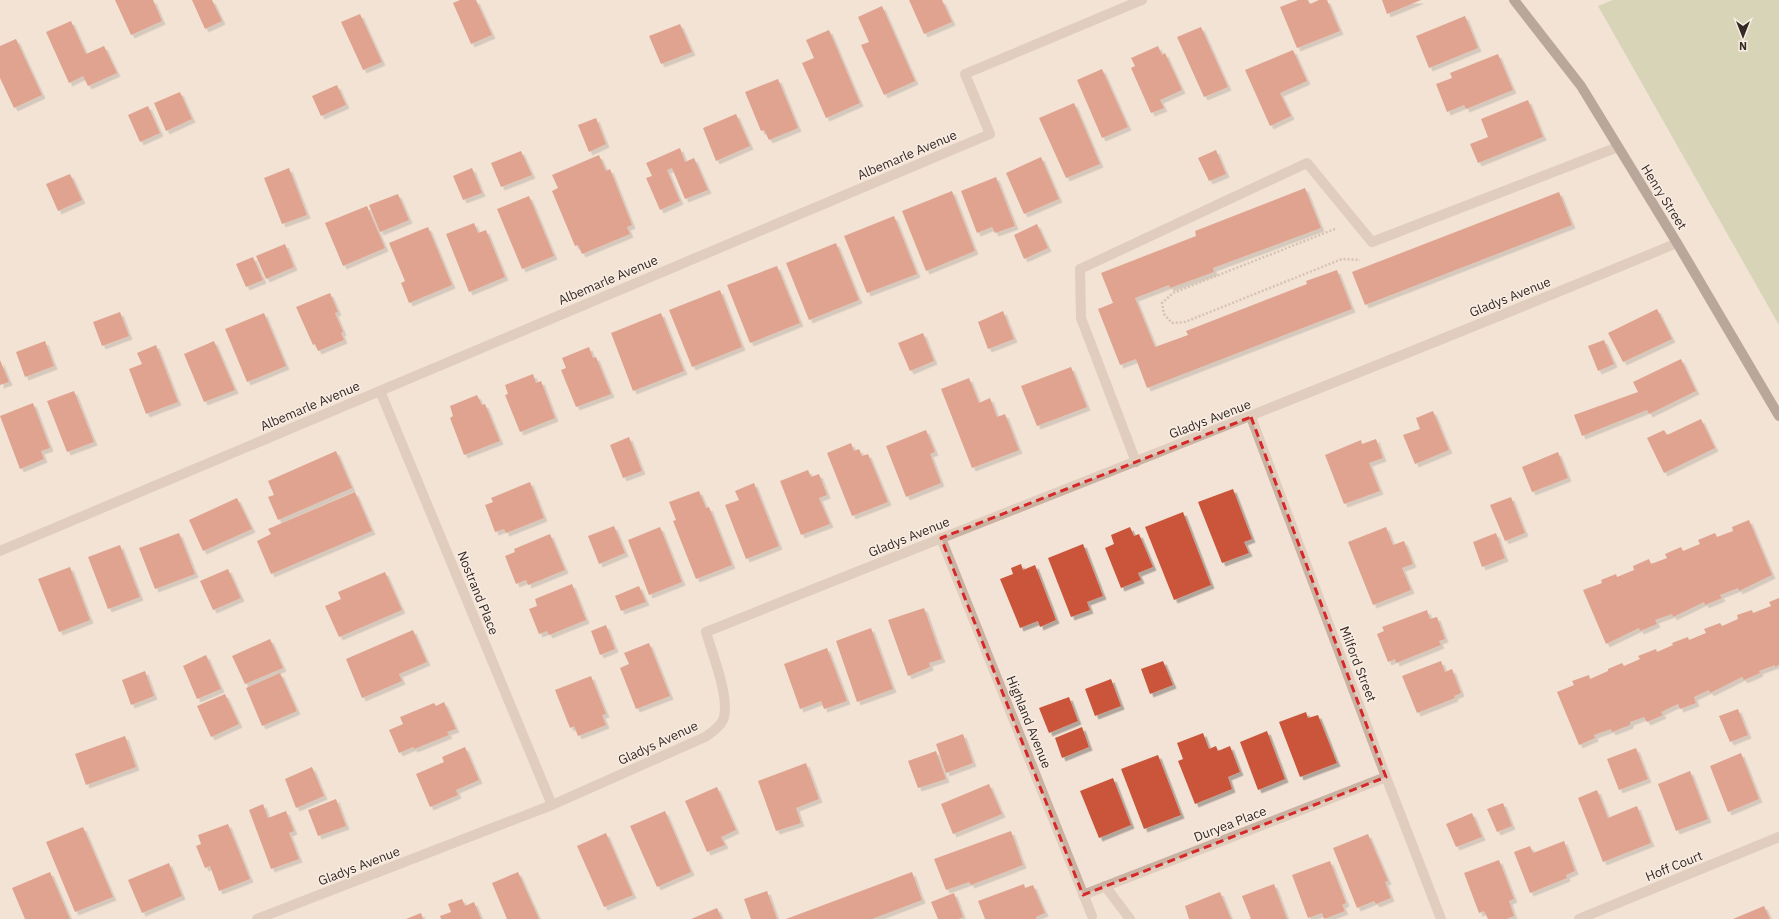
<svg xmlns="http://www.w3.org/2000/svg" width="1779" height="919" viewBox="0 0 1779 919" font-family="'IBM Plex Sans',sans-serif">
<defs>
<filter id="shadow"><feDropShadow dx="3.5" dy="3.5" stdDeviation="0" flood-color="#0004"/></filter>
</defs>
<rect width="100%" height="100%" fill="#f2e3d6"/>
<path fill="#b5c196" d="M1613 0H1779V325L1598 6Z"/>
<path fill="#cb553b" filter="url(#shadow)" d="M115 0H153L162 21 131 35Z
M192 0H212L222 21 205 29Z
M460 0H476L492 35 471 44 453 3Z
M909 0H942L952 22 924 34Z
M1298 0H1308L1310 4 1319 0H1327L1340 31 1297 48 1280 7Z
M1382 0H1421L1387 14Z
M882 6 915 81 884 95 861 45 869 42 858 17Z
M360 14 382 62 363 70 341 22Z
M1465 16 1478 48 1429 68 1416 36Z
M71 21 86 54 104 46 117 73 88 86 83 76 69 83 46 32Z
M680 24 692 52 661 64 649 36Z
M1201 27 1228 87 1204 97 1177 37Z
M829 30 860 103 826 118 802 63 814 58 806 40Z
M16 39 42 95 14 108 0 78V46Z
M1158 46 1162 55 1165 53 1182 90 1160 100 1164 108 1151 113 1131 68 1135 66 1131 58Z
M1293 50 1307 81 1280 93 1291 116 1270 126 1245 70Z
M1498 54 1513 90 1466 109 1464 105 1447 112 1436 84 1452 78 1450 73Z
M1102 69 1128 127 1102 138 1077 80Z
M778 79 798 128 769 140 764 130 761 131 745 92Z
M337 85 346 105 321 116 312 96Z
M180 92 192 119 166 131 154 103Z
M1528 100 1543 137 1478 163 1470 144 1488 137 1481 119Z
M1074 103 1100 164 1066 178 1039 118Z
M148 106 160 133 140 142 128 115Z
M736 114 750 146 716 161 703 128Z
M596 118 606 144 589 152 578 125Z
M680 148 685 162 694 158 708 190 685 199 672 168 667 170 680 201 660 210 646 178 652 176 646 163Z
M1216 150 1226 174 1209 181 1198 158Z
M521 151 532 175 501 187 491 163Z
M599 155 606 171 610 169 632 225 627 227 630 234 582 254 578 245 575 246 552 191 558 188 552 175Z
M1041 157 1059 199 1024 214 1006 173Z
M289 168 307 215 282 224 264 178Z
M472 168 482 193 463 200 453 176Z
M70 174 82 200 58 211 46 184Z
M996 177 1015 226 995 233 992 227 977 233 961 191Z
M1305 188 1321 228 1213 268 1214 272 1170 288 1169 285 1135 298 1155 347 1188 335 1186 331 1307 284 1306 281 1337 270 1352 309 1147 388 1136 359 1120 365 1098 309 1113 303 1101 273 1196 236 1195 231Z
M952 191 975 251 926 271 902 211Z
M1559 192 1572 225 1365 305 1352 272Z
M398 194 409 220 380 232 369 205Z
M529 196 554 256 522 269 497 209Z
M367 206 385 248 343 266 325 223Z
M894 216 917 274 867 293 844 236Z
M474 223 478 233 486 230 505 277 469 292 446 234Z
M1037 224 1048 248 1024 259 1014 235Z
M428 227 452 285 409 303 401 283 405 281 389 243Z
M836 243 859 300 809 320 786 263Z
M285 244 294 267 266 279 256 256Z
M253 257 263 280 246 287 236 264Z
M777 266 800 323 750 343 727 285Z
M720 290 742 347 692 367 669 310Z
M330 293 338 312 335 313 343 332 341 333 344 340 318 351 315 344 313 345 296 307Z
M1657 309 1672 339 1623 362 1608 333Z
M1003 311 1014 339 988 349 978 322Z
M120 312 129 336 102 346 93 322Z
M264 313 286 366 247 382 225 329Z
M661 313 684 371 633 391 611 333Z
M923 333 934 361 910 371 898 343Z
M1604 340 1614 364 1598 371 1588 346Z
M45 341 54 366 25 377 16 352Z
M214 341 235 390 204 402 184 354Z
M156 345 178 402 146 414 129 369 142 364 137 353Z
M589 347 593 358 596 357 611 394 576 407 561 370 566 368 562 358Z
M1681 359 1696 391 1649 414 1647 410 1582 436 1574 415 1638 392 1633 382Z
M0 360 9 382 0 385Z
M1071 367 1087 407 1037 426 1021 386Z
M533 374 536 383 541 381 555 418 520 432 505 395 508 394 505 385Z
M969 378 979 403 990 398 997 417 1005 414 1019 450 972 468 941 389Z
M74 391 94 442 67 452 47 401Z
M477 395 482 405 485 404 500 441 464 455 450 418 453 416 450 406Z
M33 403 50 448 41 451 44 459 20 469 0 416Z
M1433 411 1449 450 1415 464 1403 435 1420 429 1416 418Z
M1701 419 1715 448 1664 473 1647 438 1664 430 1667 435Z
M926 430 935 452 930 454 941 483 906 497 886 446Z
M629 437 642 471 623 478 610 445Z
M1376 439 1383 458 1369 463 1380 491 1344 504 1325 455 1361 440 1362 444Z
M851 443 854 451 859 449 862 456 868 454 888 502 852 516 827 453Z
M336 451 352 488 278 520 268 497 274 495 268 481Z
M1558 452 1568 478 1532 492 1522 467Z
M808 470 811 477 819 474 827 495 819 498 830 524 801 535 780 481Z
M530 482 544 518 506 533 504 529 495 532 485 505 493 502 491 498Z
M754 483 779 546 746 559 725 505 739 500 735 491Z
M1233 489 1252 539 1244 542 1249 553 1222 563 1198 502Z
M699 491 706 508 709 507 732 565 696 579 673 521 676 520 669 502Z
M355 492 372 531 271 574 257 541 271 534 268 529Z
M1511 497 1525 533 1505 541 1490 505Z
M237 498 252 529 203 551 189 520Z
M1183 512 1211 585 1174 600 1145 527Z
M1749 520 1772 575 1739 591 1738 588 1720 595 1722 598 1705 605 1704 602 1673 617 1672 614 1655 620 1657 624 1640 631 1639 628 1606 644 1583 590 1602 583 1601 580 1616 574 1617 577 1634 570 1633 566 1649 559 1651 564 1667 558 1665 554 1681 547 1683 551 1700 544 1698 540 1715 533 1717 537 1733 531 1732 527Z
M614 526 625 553 599 564 588 536Z
M660 527 682 582 649 595 628 540Z
M1130 527 1134 536 1139 534 1153 567 1138 573 1141 580 1121 588 1105 548 1114 544 1111 535Z
M1386 527 1393 545 1404 541 1413 564 1402 568 1411 590 1373 605 1348 542Z
M179 533 195 574 155 589 139 548Z
M1496 533 1505 558 1482 567 1473 542Z
M550 534 565 570 528 585 526 580 516 584 505 556 515 552 514 549Z
M1083 544 1103 596 1087 602 1090 610 1071 617 1048 558Z
M120 545 140 597 108 609 88 557Z
M1021 564 1023 570 1035 565 1056 620 1040 627 1038 621 1020 628 1000 579 1013 574 1011 568Z
M70 567 90 620 59 632 38 579Z
M228 569 241 598 213 610 200 581Z
M385 572 402 610 339 637 325 606 341 599 338 592Z
M572 584 586 620 549 635 547 631 539 634 529 609 537 606 535 599Z
M639 586 646 602 621 611 615 596Z
M1779 598V665L1775 667V665L1759 671 1760 673 1744 680 1742 677 1710 693 1709 690 1694 697 1696 703 1680 709 1678 704 1661 712 1663 715 1647 722 1644 717 1630 722V725L1612 732 1611 729 1594 735 1595 738 1579 745 1557 692 1574 685 1572 681 1589 675 1590 679 1608 671V669L1622 663 1624 666 1640 659 1638 656 1656 649 1657 652 1673 645 1672 643 1688 637 1689 640 1706 633 1704 629 1720 623 1722 626 1738 619 1737 615 1752 610 1753 613 1771 606 1769 602Z
M924 608 942 659 929 663 930 667 908 676 888 620Z
M1427 610 1430 619 1437 617 1445 639 1439 641 1441 645 1396 663 1395 659 1388 662 1377 634 1384 631 1382 627Z
M606 625 615 649 600 655 591 631Z
M871 628 893 689 857 702 836 641Z
M413 630 427 662 399 674 402 681 362 698 346 659Z
M270 639 283 668 245 684 232 656Z
M649 643 670 696 636 709 620 668 629 664 624 653Z
M827 648 847 701 824 709 821 701 800 709 784 664Z
M206 655 221 689 197 699 183 666Z
M1163 661 1173 685 1150 694 1141 669Z
M1441 661 1445 672 1452 669 1461 693 1454 696 1455 698 1417 713 1402 676Z
M145 671 154 696 131 705 122 680Z
M280 673 297 711 262 726 246 688Z
M591 676 606 714 602 715 606 725 578 736 574 726 570 728 555 690Z
M1111 679 1121 706 1095 716 1085 689Z
M225 694 239 724 211 737 197 706Z
M1069 697 1078 721 1049 733 1039 708Z
M444 702 456 729 447 732 449 735 414 749 413 747 399 753 389 730 403 724 400 717 434 703 436 706Z
M1738 709 1748 735 1730 742 1719 716Z
M1306 712 1308 718 1318 715 1337 763 1300 777 1279 722Z
M1082 727 1089 747 1062 758 1055 738Z
M1267 731 1285 779 1258 790 1240 742Z
M1203 733 1209 749 1216 746 1218 751 1230 746 1240 772 1228 777 1232 789 1195 804 1178 761 1183 759 1177 743Z
M963 734 973 763 946 773 936 744Z
M125 736 136 767 86 785 75 754Z
M465 747 479 780 456 790 458 795 430 807 416 774 444 762 442 757Z
M1636 748 1648 779 1619 790 1607 759Z
M936 751 946 779 918 788 908 761Z
M1741 753 1759 799 1728 812 1710 766Z
M1158 755 1181 815 1144 829 1121 769Z
M806 763 819 799 796 808 801 823 776 831 758 781Z
M312 767 324 796 296 808 285 779Z
M1690 771 1708 819 1676 831 1658 784Z
M1113 778 1131 825 1099 838 1080 791Z
M989 784 1002 814 953 834 941 804Z
M717 787 736 830 721 837 725 845 707 852 685 801Z
M1597 790 1608 818 1637 806 1651 843 1603 862 1578 798Z
M336 799 346 826 318 836 308 810Z
M1503 803 1512 826 1497 832 1487 809Z
M263 804 268 818 286 811 294 831 289 833 299 859 271 869 249 810Z
M665 811 691 872 657 887 630 826Z
M1472 813 1482 837 1456 847 1446 824Z
M228 824 250 879 219 891 210 866 205 868 196 846 201 844 198 835Z
M83 827 113 897 75 912 46 842Z
M1011 831 1023 865 971 885 969 882 946 890 934 859Z
M606 833 633 895 604 907 577 846Z
M1368 834 1388 881 1385 882 1391 898 1376 904 1374 901 1357 908 1333 848Z
M1564 841 1575 871 1566 875 1567 878 1530 893 1514 852 1530 846 1533 853Z
M1499 860 1514 899 1509 901 1514 916 1506 919H1488L1484 911 1479 913 1464 873Z
M1330 861 1346 903 1342 905 1345 911 1324 919 1322 913 1308 918 1292 875Z
M169 863 182 896 142 913 128 880Z
M50 872 70 919H25L12 888Z
M518 872 539 919H507L492 883Z
M912 872 922 900 872 919H786Z
M1024 884 1025 888 1033 885 1045 913 1036 917V919H985L978 901Z
M1274 884 1287 919H1251L1242 896Z
M767 891 777 919H751L744 899Z
M1220 892 1231 919H1189L1185 906Z
M954 893 963 917 958 919H938L931 902Z
M462 899 465 906 474 902 481 919H441L440 916 451 912 448 904Z
M1764 906 1770 919H1733Z
M717 908 722 919H691Z
M421 913 423 919H406Z"/>
<g fill="none" stroke-linecap="round" stroke-linejoin="round">
<path stroke="#b59c8d" stroke-width="2.5" stroke-dasharray="2 2" stroke-linecap="butt" d="M1335 229 1173 293 1162 303 1164 314 1172 323 1185 322 1342 259 1360 260"/>
<path stroke="#cab2a2" stroke-width="10" d="M380 391 552 805
M1251 417 1386 777 1441 919
M1136 462 1081 318 1080 269 1307 163 1372 242 1618 147
M941 538 1092 916
M0 551 990 134 965 74 1142 0
M1105 886 1130 919
M1083 895 1386 777
M257 919 552 805 705 737C711 733 719 728 723 720 731 700 712 653 706 632 1030 502 1355 377 1677 243
M1579 919 1779 837"/>
<path stroke="#775e55" stroke-width="10" d="M1514 0 1581 86 1677 243 1779 416"/>
</g>
<path d="M0 0H1779V919H0ZM1251 417 1386 777 1083 895 941 538Z" fill="#f2e3d6" fill-opacity=".55" fill-rule="evenodd"/>
<path fill="none" stroke="#d62828" stroke-width="3" stroke-dasharray="8 5" stroke-linejoin="round" d="M1251 417 1386 777 1083 895 941 538Z"/>
<g text-anchor="middle" dominant-baseline="central" stroke-width="3" stroke-linejoin="round" paint-order="stroke">
<g font-size="13" fill="#342925" stroke="#f9ede3">
<text transform="translate(907 155) rotate(-23)">Albemarle Avenue</text>
<text transform="translate(1664 197) rotate(58)">Henry Street</text>
<text transform="translate(608 280) rotate(-23)">Albemarle Avenue</text>
<text transform="translate(1510 297) rotate(-22)">Gladys Avenue</text>
<text transform="translate(310 406) rotate(-23)">Albemarle Avenue</text>
<text transform="translate(1210 419) rotate(-21)">Gladys Avenue</text>
<text transform="translate(909 537) rotate(-22)">Gladys Avenue</text>
<text transform="translate(478 593) rotate(68)">Nostrand Place</text>
<text transform="translate(1358 664) rotate(69)">Milford Street</text>
<text transform="translate(1029 722) rotate(68)">Highland Avenue</text>
<text transform="translate(658 743) rotate(-25)">Gladys Avenue</text>
<text transform="translate(1230 824) rotate(-21)">Duryea Place</text>
<text transform="translate(359 866) rotate(-21)">Gladys Avenue</text>
<text transform="translate(1674 866) rotate(-22)">Hoff Court</text>
</g>
</g>
<g transform="translate(1743 36) rotate(180)" stroke="#f9ede3" stroke-width="3" paint-order="stroke">
<path d="M0-3L7 15L0 10L-7 15Z" fill="#342925"/>
<text y="-6" font-size="11" font-weight="bold" text-anchor="middle" fill="#342925">N</text>
</g>
</svg>
